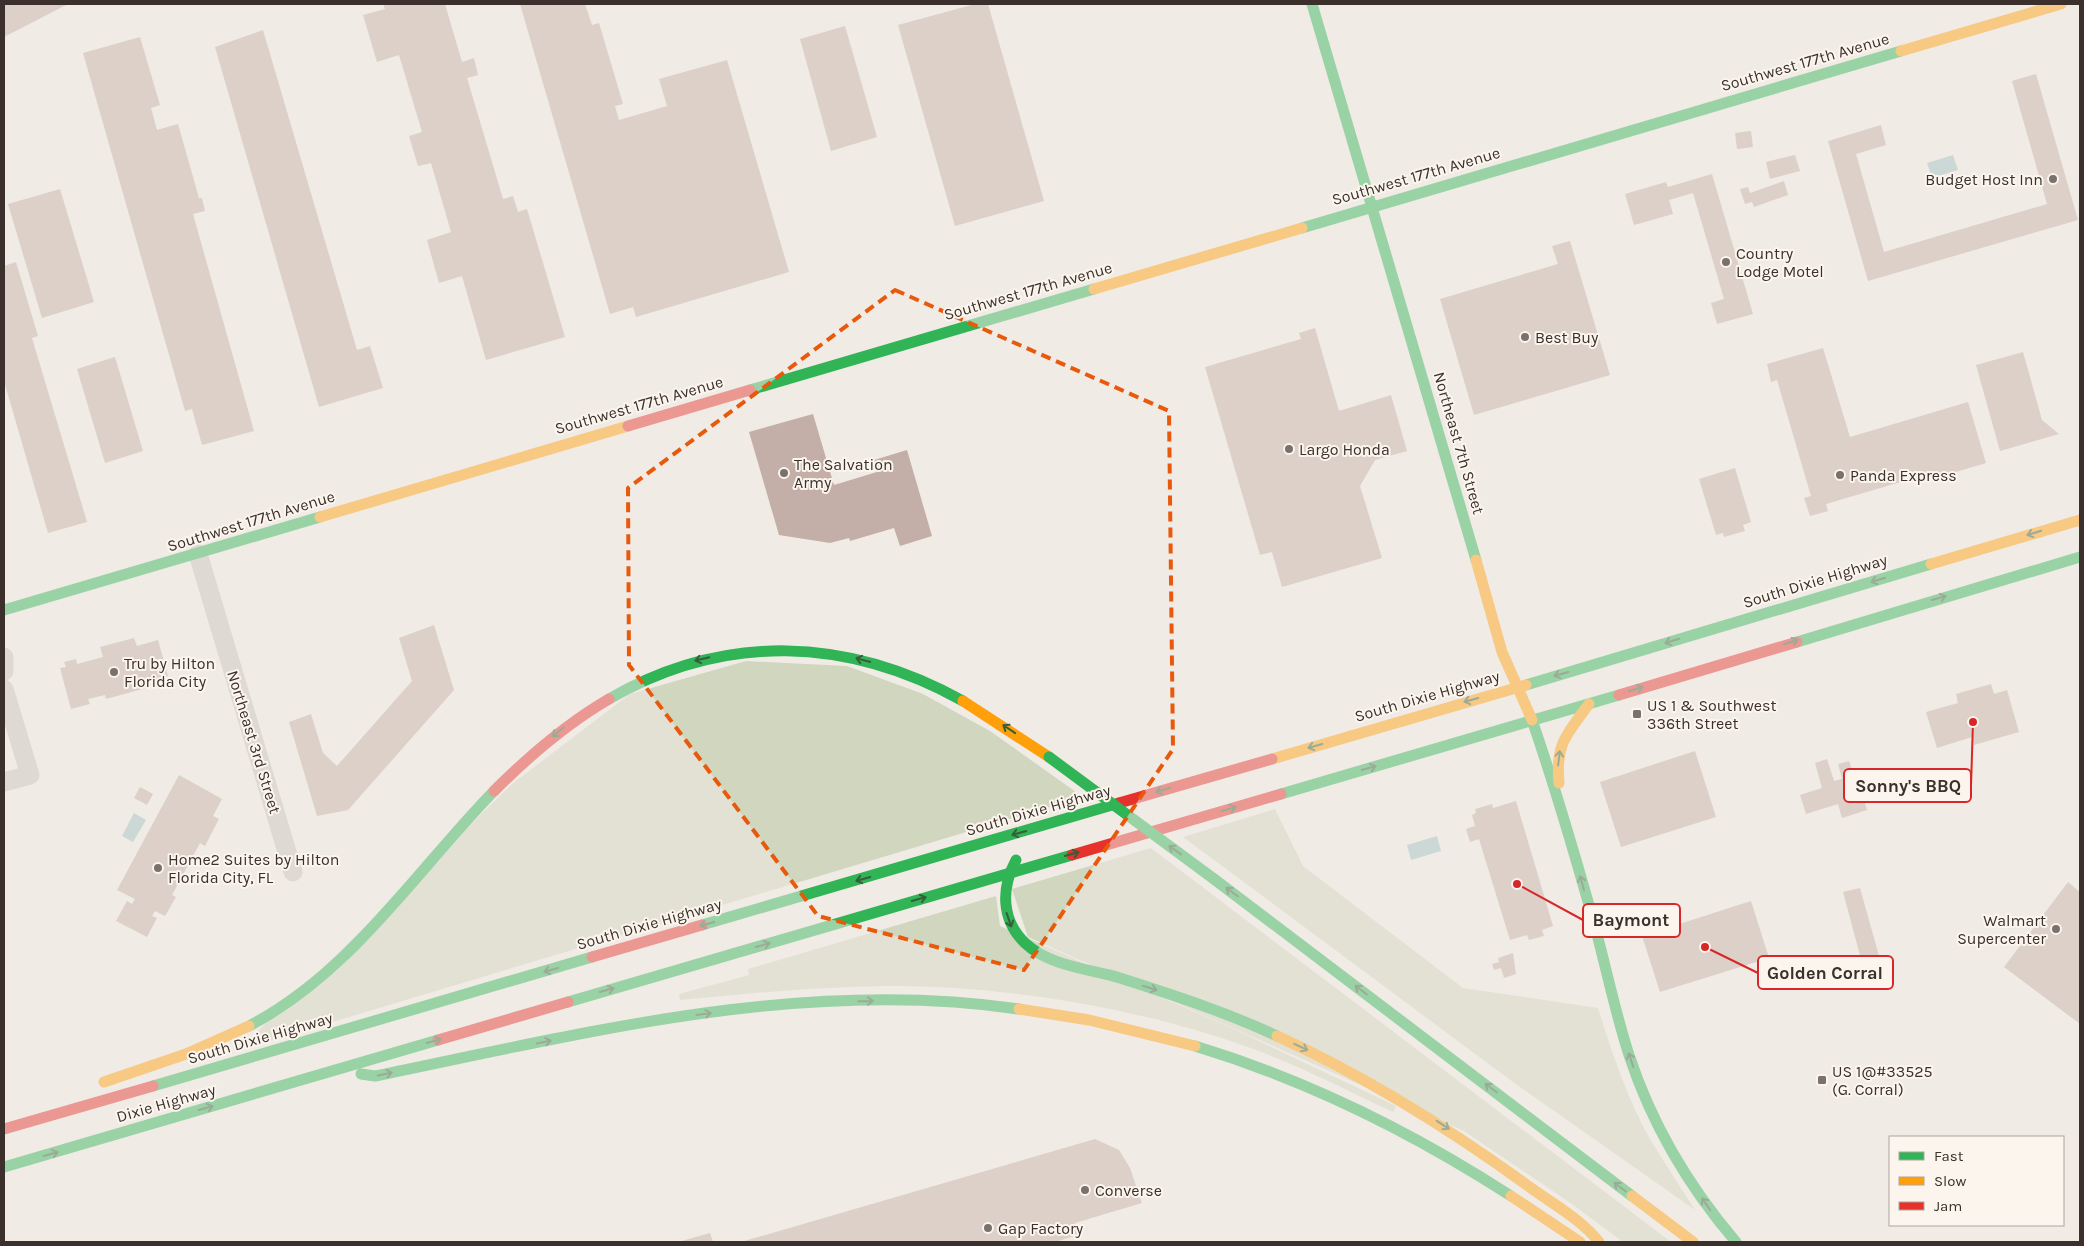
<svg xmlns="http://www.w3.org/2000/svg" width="2084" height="1246" viewBox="0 0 2084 1246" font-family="Karla,sans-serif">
<rect width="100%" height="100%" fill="#f0ebe5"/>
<path fill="#d1d6bf" d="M746 661 847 666 923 694 990 731 1083 797 259 1044 256 1033 512 784 630 694Z
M1275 809 1303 866 1463 988 1598 1008C1612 1053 1627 1098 1650 1139 1664 1163 1680 1186 1695 1210L1513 1082 1183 837Z
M1151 848 1671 1242H1623L1572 1204 1464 1131 1028 937 1012 889Z
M996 896 1000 926 1238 1031 1396 1106 1393 1112C1352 1093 1312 1072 1269 1055 1158 1011 1008 985 888 986 818 987 749 993 680 1000L679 994 749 975 748 969Z"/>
<path fill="#a1c2c1" d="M1953 155 1958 170 1932 178 1927 163Z
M134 813 146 820 133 842 122 836Z
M1437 836 1441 851 1411 860 1407 845Z"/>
<path fill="#c3afa7" d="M4 4H68L4 37Z
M383 4H445L462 62 474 58 478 75 467 78 503 199 513 196 518 212 527 209 565 337 486 360 462 276 439 283 427 240 451 232 431 163 418 166 409 136 422 132 399 55 377 62 363 15 385 9Z
M520 4H585L592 25 599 23 623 104 615 106 619 120 667 106 659 79 727 60 789 272 636 317 633 307 610 314Z
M975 4H988L1044 201 955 226 898 25Z
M845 26 877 137 831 151 800 39Z
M263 30 357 350 370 346 383 388 319 407 215 47Z
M140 37 160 105 151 108 157 130 178 124 199 198H202L205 211 193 214 254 431 202 445 192 409 185 411 83 53Z
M2036 74 2078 220 1868 281 1828 141 1881 125 1886 145 1856 154 1884 252 2047 204 2012 81Z
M1751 131 1753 147 1737 149 1735 133Z
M1795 155 1800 171 1770 179 1766 162Z
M1712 174 1753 314 1717 324 1711 303 1724 299 1693 193 1669 200 1673 214 1634 225 1625 194 1666 182 1668 187Z
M1784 181 1788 195 1754 207 1752 202 1745 204 1740 189 1748 187 1750 193Z
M60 189 94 302 42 318 8 204Z
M1570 241 1610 375 1474 415 1440 299 1558 264 1552 246Z
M16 262 38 336 32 338 87 522 48 533 4 381V266Z
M1315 328 1339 411 1391 395 1407 451 1375 460 1360 486 1382 558 1282 587 1272 552 1260 555 1205 367 1301 339 1299 333Z
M1823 348 1850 437 1968 402 1986 463 1939 477 1938 471 1826 504 1828 511 1810 516 1804 498 1811 496 1777 380 1771 382 1767 364Z
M2023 352 2042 420 2059 434 2000 451 1976 365Z
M115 357 143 451 105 463 77 369Z
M813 414 834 485 877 472 874 460 907 450 932 536 900 546 894 528 850 541 849 538 830 543 779 535 749 432Z
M1735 468 1751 522 1743 525 1745 531 1724 537 1723 533 1716 535 1699 479Z
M434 625 454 690 348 810 317 816 289 722 311 714 323 753 337 766 412 681 399 638Z
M134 638 137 646 158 640 168 676 148 682 150 687 106 699 105 695 88 699 90 704 71 709 60 668 66 667 64 662 76 659 77 664 103 657 100 647Z
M1991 684 1994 694 2007 690 2019 732 1974 745 1972 737 1937 748 1926 712 1958 703 1956 694Z
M1695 751 1716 817 1621 847 1600 782Z
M1827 759 1834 781 1842 779 1838 764 1849 761 1854 775 1856 774 1867 810 1842 818 1838 804 1806 814 1800 795 1822 788 1815 763Z
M179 775 222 799 213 816 219 819 205 846 200 843 172 895 176 897 165 916 155 911 152 916 157 918 147 937 116 921 127 901 132 904 135 899 117 890Z
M140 787 153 794 147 805 134 798Z
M1516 801 1553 926 1542 930 1544 936 1529 940 1527 935 1510 940 1479 839 1470 842 1466 829 1475 826 1472 815 1476 813 1475 809 1492 804 1493 808Z
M2068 882 2080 892V1024L2004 967Z
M1860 888 1883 970 1865 974 1843 892Z
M1751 901 1769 958 1660 992 1642 936Z
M1513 953 1516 974 1504 978 1501 968 1494 970 1492 964 1499 962 1498 958Z
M1095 1139 1119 1150 1130 1168 1142 1203 1075 1223 1078 1235 1055 1242H741Z
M710 1233 713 1242H678Z"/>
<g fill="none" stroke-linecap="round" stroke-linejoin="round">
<path stroke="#c9c3be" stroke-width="19" d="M198 554 293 872
M4 657V671
M4 689 30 775 4 782"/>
<path stroke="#30b455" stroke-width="11" d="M1312 4 1476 560
M1302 228 1901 51
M750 390 1094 289
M4 610 320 517
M1797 642 2080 557
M1526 685 1931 564
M609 699C725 632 848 637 963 701
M1532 720C1555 787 1575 855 1594 923 1606 967 1615 1012 1629 1055 1652 1125 1689 1187 1736 1242
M1281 794 1619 695
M1016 860C1001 888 1001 920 1025 943 1049 966 1090 969 1120 978 1173 995 1226 1012 1277 1036
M1214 879 1632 1196
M702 925 1119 803
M568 1002 1072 855
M249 1026C352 972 415 872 494 791
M1195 1046C1307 1080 1412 1132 1511 1196
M361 1074 375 1076C585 1033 804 977 1019 1009
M153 1086 592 957
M4 1167 438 1040"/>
<path stroke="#ff9f0a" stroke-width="11" d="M1901 51 2061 4
M1094 289 1302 228
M320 517 628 426
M1476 560 1502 652 1532 720
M1931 564 2080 520
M963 701 1049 757
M1272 759 1526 685
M1559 783C1555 744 1567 734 1589 704
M1019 1009 1089 1020 1195 1046
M1277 1036C1367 1077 1450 1129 1531 1188 1553 1204 1582 1220 1599 1242
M104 1082 186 1054 249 1026
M1511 1196 1580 1242
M1632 1196 1693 1242"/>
<path stroke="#e5322d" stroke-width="11" d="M628 426 750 390
M1619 695 1797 642
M494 791C529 756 566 724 609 699
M1119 803 1272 759
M1072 855 1281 794
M592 957 702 925
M438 1040 568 1002
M4 1129 153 1086"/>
<path stroke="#30b455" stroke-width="11" d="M1049 757 1214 879"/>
</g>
<defs><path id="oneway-shaft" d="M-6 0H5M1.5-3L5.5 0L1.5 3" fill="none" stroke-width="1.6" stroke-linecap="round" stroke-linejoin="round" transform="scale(1.25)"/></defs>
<g stroke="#375e3a">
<use href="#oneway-shaft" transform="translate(2034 533) rotate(163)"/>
<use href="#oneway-shaft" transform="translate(1878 580) rotate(163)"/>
<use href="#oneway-shaft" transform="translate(1939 598) rotate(-16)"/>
<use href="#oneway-shaft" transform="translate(1672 641) rotate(163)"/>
<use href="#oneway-shaft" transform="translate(1791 642) rotate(-17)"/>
<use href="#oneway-shaft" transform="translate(702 659) rotate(166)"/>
<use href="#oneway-shaft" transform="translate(863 660) rotate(-165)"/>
<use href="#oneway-shaft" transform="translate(1561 674) rotate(164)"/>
<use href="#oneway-shaft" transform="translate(1636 689) rotate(-17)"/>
<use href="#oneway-shaft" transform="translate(1471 700) rotate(164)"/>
<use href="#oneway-shaft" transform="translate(1009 729) rotate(-146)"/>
<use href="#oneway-shaft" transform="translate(558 732) rotate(141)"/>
<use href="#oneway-shaft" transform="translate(1315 746) rotate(164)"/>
<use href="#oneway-shaft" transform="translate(1559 758) rotate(-83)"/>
<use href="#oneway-shaft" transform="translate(1369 768) rotate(-16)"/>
<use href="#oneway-shaft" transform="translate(1163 790) rotate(163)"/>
<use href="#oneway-shaft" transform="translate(1229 809) rotate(-16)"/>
<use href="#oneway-shaft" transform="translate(1019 833) rotate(164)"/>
<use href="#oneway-shaft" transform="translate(1175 850) rotate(-144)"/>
<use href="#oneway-shaft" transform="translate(1072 854) rotate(-16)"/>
<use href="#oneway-shaft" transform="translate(863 879) rotate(164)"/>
<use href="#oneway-shaft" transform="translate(1582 883) rotate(-106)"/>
<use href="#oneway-shaft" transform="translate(1232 892) rotate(-143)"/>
<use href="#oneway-shaft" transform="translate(919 899) rotate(-16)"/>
<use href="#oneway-shaft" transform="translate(1009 920) rotate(71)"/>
<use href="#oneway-shaft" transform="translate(707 924) rotate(164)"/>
<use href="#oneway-shaft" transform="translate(763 945) rotate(-16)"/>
<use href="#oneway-shaft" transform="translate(551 970) rotate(164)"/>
<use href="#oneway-shaft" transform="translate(1150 988) rotate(17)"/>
<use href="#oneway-shaft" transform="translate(607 990) rotate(-16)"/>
<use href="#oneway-shaft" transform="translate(1361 990) rotate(-143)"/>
<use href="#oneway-shaft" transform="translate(866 1001) rotate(-1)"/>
<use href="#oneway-shaft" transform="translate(704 1014) rotate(-8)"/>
<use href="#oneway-shaft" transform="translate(434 1041) rotate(-16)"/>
<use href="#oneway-shaft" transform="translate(544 1042) rotate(-11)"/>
<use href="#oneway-shaft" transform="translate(1301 1047) rotate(25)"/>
<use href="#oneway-shaft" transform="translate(1631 1060) rotate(-108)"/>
<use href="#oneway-shaft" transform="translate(385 1074) rotate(-11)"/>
<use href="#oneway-shaft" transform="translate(1491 1088) rotate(-143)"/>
<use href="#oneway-shaft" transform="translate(206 1108) rotate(-16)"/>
<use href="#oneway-shaft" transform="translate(1443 1125) rotate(33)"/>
<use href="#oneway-shaft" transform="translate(51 1154) rotate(-16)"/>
<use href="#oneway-shaft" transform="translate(1620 1187) rotate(-143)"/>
<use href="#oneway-shaft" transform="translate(1706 1204) rotate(-125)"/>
</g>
<path d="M0 0H2084V1246H0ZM895 290 1169 411 1173 749 1024 970 818 916 629 665 628 488Z" fill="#f0ebe5" fill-opacity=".55" fill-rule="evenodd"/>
<path fill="none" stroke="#e8590c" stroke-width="4" stroke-dasharray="10 6" stroke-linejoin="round" d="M895 290 1169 411 1173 749 1024 970 818 916 629 665 628 488Z"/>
<g fill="#7a716c" stroke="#fbf5ee" stroke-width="2">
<circle cx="2053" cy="179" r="5"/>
<circle cx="1726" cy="262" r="5"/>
<circle cx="1525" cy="337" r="5"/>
<circle cx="1289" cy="449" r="5"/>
<circle cx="784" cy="473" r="5"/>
<circle cx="1840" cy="475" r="5"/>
<circle cx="114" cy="672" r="5"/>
<rect x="1632" y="709" width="10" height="10" rx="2.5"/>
<circle cx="158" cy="868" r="5"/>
<circle cx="2056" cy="929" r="5"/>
<rect x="1817" y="1075" width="10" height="10" rx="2.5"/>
<circle cx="1085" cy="1190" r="5"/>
<circle cx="988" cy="1228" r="5"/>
</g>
<g text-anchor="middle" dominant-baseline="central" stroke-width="4" stroke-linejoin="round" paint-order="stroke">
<g font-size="16" fill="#3b302b" stroke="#fbf5ee">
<text transform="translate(1805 62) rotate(-16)">Southwest 177th Avenue</text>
<text transform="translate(1416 176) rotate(-16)">Southwest 177th Avenue</text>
<text transform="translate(1028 291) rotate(-16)">Southwest 177th Avenue</text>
<text transform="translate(639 405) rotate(-16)">Southwest 177th Avenue</text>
<text transform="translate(1459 443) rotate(74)">Northeast 7th Street</text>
<text transform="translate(251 521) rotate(-17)">Southwest 177th Avenue</text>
<text transform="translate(1815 581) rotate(-17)">South Dixie Highway</text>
<text transform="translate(1427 696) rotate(-16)">South Dixie Highway</text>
<text transform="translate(254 742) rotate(73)">Northeast 3rd Street</text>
<text transform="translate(1038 810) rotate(-16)">South Dixie Highway</text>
<text transform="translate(649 924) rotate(-16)">South Dixie Highway</text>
<text transform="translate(260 1038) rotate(-16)">South Dixie Highway</text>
<text transform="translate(166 1103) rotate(-16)">Dixie Highway</text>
</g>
<g font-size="16" fill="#3b302b" stroke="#fbf5ee" text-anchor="start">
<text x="2043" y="179" text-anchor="end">Budget Host Inn</text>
<text x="1736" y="253">Country<tspan x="1736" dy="18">Lodge Motel</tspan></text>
<text x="1535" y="337">Best Buy</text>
<text x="1299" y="449">Largo Honda</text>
<text x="794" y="464">The Salvation<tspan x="794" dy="18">Army</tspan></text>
<text x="1850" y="475">Panda Express</text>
<text x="124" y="663">Tru by Hilton<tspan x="124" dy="18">Florida City</tspan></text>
<text x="1647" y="705">US 1 &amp; Southwest<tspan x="1647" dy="18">336th Street</tspan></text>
<text x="168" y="859">Home2 Suites by Hilton<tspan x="168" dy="18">Florida City, FL</tspan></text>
<text x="2046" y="920" text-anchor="end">Walmart<tspan x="2046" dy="18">Supercenter</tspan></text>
<text x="1832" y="1071">US 1@#33525<tspan x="1832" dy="18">(G. Corral)</tspan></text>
<text x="1095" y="1190">Converse</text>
<text x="998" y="1228">Gap Factory</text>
</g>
</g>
<path fill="none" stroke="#d62828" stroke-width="2" d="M1973 722L1971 786M1517 884L1583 920M1705 947L1758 973"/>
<g fill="#d62828" stroke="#fbf5ee" stroke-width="2">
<circle cx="1973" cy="722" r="5"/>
<circle cx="1517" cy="884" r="5"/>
<circle cx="1705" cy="947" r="5"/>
</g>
<g fill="#fbf5ee" stroke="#d62828" stroke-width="2">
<rect x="1844" y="769" width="127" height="33" rx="5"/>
<rect x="1583" y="904" width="97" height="33" rx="5"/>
<rect x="1758" y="956" width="135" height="33" rx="5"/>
</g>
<g font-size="18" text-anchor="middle" font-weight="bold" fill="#3b302b">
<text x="1908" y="792">Sonny's BBQ</text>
<text x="1631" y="926">Baymont</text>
<text x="1825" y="979">Golden Corral</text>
</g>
<rect width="2084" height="1246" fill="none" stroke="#3b302b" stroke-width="10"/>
<rect x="1889" y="1136" width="175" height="90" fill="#fbf5ee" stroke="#aea6a0"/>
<rect x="1899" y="1152" width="25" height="8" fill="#30b455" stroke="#aea6a0"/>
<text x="1934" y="1161" font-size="15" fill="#3b302b">Fast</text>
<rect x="1899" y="1177" width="25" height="8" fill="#ff9f0a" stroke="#aea6a0"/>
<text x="1934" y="1186" font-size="15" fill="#3b302b">Slow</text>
<rect x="1899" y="1202" width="25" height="8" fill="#e5322d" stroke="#aea6a0"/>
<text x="1934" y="1211" font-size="15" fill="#3b302b">Jam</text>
</svg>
